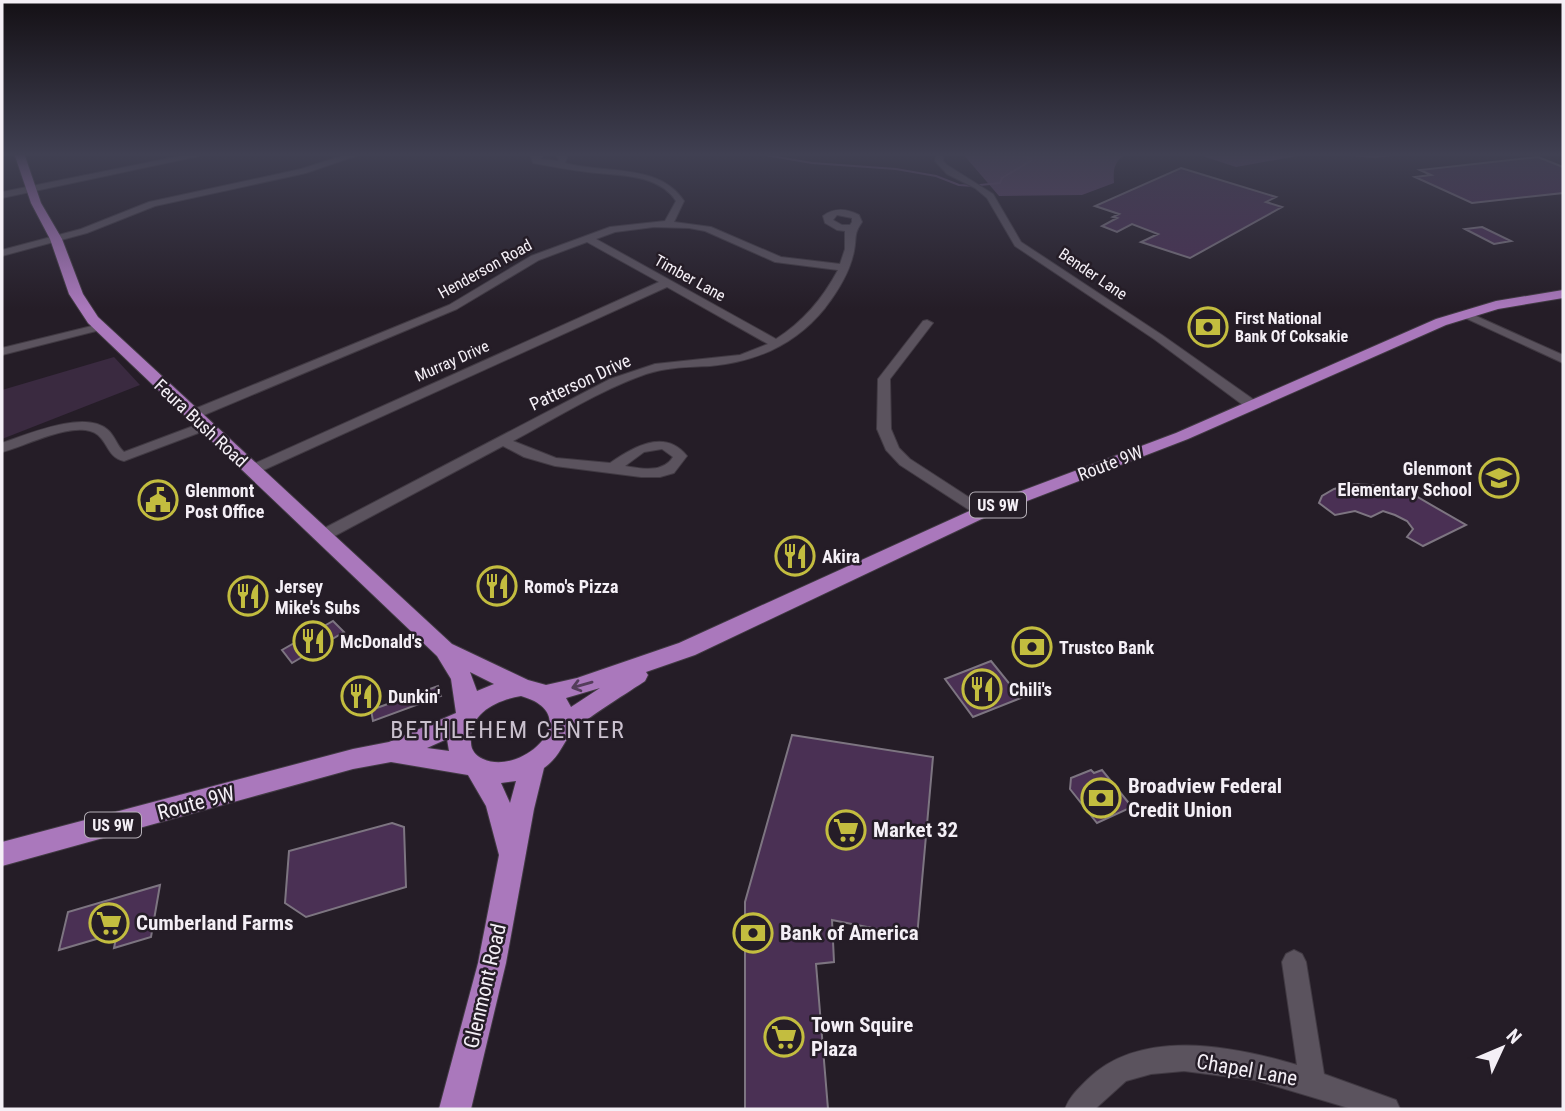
<svg xmlns="http://www.w3.org/2000/svg" width="1565" height="1111" viewBox="0 0 1565 1111" font-family="'Roboto Condensed',sans-serif">
<rect width="100%" height="100%" fill="#251d27"/>
<path fill="#3a2a40" d="M114 357 140 385 2 439V390Z"/>
<path fill="#5e4368" d="M962 153H1127C1114 162 1113 168 1114 183L1082 195 999 196Z
M1193 153H1423L1374 158 1314 153 1236 167Z"/>
<g fill="none" stroke-linecap="round" stroke-linejoin="round">
<path stroke="#684c72" stroke-width="2" d="M753 153 812 163 896 169 936 176 959 185 974 186
M980 185 1000 183 1002 178 1032 160 1019 153"/>
</g>
<path fill="#4a3054" stroke="#7d7581" stroke-width="2" d="M1538 157 1563 167V193L1472 203 1415 177 1431 175 1420 170Z
M1181 168 1276 197 1266 202 1282 207 1190 258 1141 242 1158 234 1132 224 1117 232 1102 226 1117 218 1113 217 1119 214 1095 206Z
M1482 227 1511 241 1494 244 1465 229Z
M1355 484 1384 486 1414 495 1466 525 1423 546 1407 537 1413 529 1407 521 1395 515 1383 511 1371 517 1355 511 1335 515 1319 503 1322 496 1334 489Z
M333 621 344 632 292 663 282 650Z
M991 661 1021 698 973 717 945 679Z
M438 686 441 696 373 721 371 710Z
M792 735 933 757 917 937 832 920 834 962 816 964 828 1109H745V902Z
M1091 770 1094 773 1102 770 1132 807 1097 823 1070 789 1071 778Z
M392 823 404 827 406 887 306 917 285 903 289 851Z
M160 885 151 937 114 948 117 933 59 950 68 912Z"/>
<g fill="none" stroke-linecap="round" stroke-linejoin="round">
<g stroke="#413a43" stroke-width="2">
<path id="minor" d="M195 153H213L2 198V192Z
M351 153H364L306 173 155 206 87 233 2 256V250L81 229 149 202 301 169Z
M535 153H545L540 159 558 161 559 158 551 153H562L567 157 565 163C605 174 659 163 684 201L674 222 711 227 781 257 840 264 845 249V231L837 230 825 223 823 216C835 207 847 209 859 215L862 222C853 235 857 237 854 251 850 272 838 291 825 308 795 345 756 362 710 366 689 367 667 367 646 374 600 390 556 418 513 441L556 458 610 463C633 447 665 428 687 456L674 473 660 477H641L555 466 524 457 503 446 327 540H317L314 536 317 532 610 379 655 364 740 355 768 344 667 287 257 473H247L245 470 247 467 659 282 587 242 539 260 457 309 197 418H187V412L449 305 531 256 610 227 665 221 676 201C658 173 618 176 588 172 570 170 551 166 533 163L531 157ZM837 215 852 218V222L850 225H842L833 220ZM654 227 689 228 705 231 775 262 838 270C823 298 803 322 776 339L596 239 615 232ZM662 449 673 457C663 473 642 469 625 466L644 452Z
M936 153H944L943 161 947 165 993 194 1021 242 1162 335 1257 402V408H1247L1154 339 1015 246 987 198 975 188 947 174 935 161Z
M1465 311 1563 355V363L1461 316 1459 314Z
M927 320 933 323 890 379 891 429 899 448 910 459 987 509 989 512 987 515H977L900 465 886 450 877 429 878 379 923 321Z
M100 324 106 327 104 329 2 355V348Z
M204 422 211 426 209 429 124 461C108 457 109 445 98 435 77 418 24 447 2 452V443C26 435 85 409 108 430 115 436 117 446 124 452Z
M1294 950 1302 954 1306 962 1324 1074 1396 1100 1400 1109H1352L1255 1080 1184 1071 1151 1074 1126 1081 1095 1109H1065C1069 1097 1078 1089 1087 1080 1140 1027 1233 1046 1297 1065L1282 962 1286 954Z"/>
</g>
<g stroke="#413a43" stroke-width="2">
<path id="major" d="M14 153H24L41 203 62 239 83 294 98 317 452 644 528 680 546 685 577 678 679 643 976 508 1176 433 1436 319 1496 301 1563 290V298L1498 309 1446 325 1188 439 988 516 695 655 646 672 648 675 645 681C632 690 577 724 571 733 562 746 558 758 544 768L534 809 506 963 471 1109H439L478 963 499 855 486 806 468 775 391 762 353 769 2 866V842L353 749 389 742 456 713 451 679 437 656 88 323 69 294 50 239 31 203ZM470 672 494 684 477 691ZM600 688 571 707 566 698ZM521 696C588 715 522 777 483 759 476 756 471 750 471 743 468 713 497 700 521 696ZM447 739 449 751 427 748ZM516 781 510 803 501 783Z"/>
</g>
<use href="#minor" fill="#5b535e" fill-rule="evenodd"/>
<use href="#major" fill="#aa78bc" fill-rule="evenodd"/>
</g>
<defs><path id="oneway-shaft" d="M-6 0H5M1.5-3L5.5 0L1.5 3" fill="none" stroke-width="1.6" stroke-linecap="round" stroke-linejoin="round" transform="scale(1.75)"/></defs>
<use stroke="#543d5b" href="#oneway-shaft" transform="translate(582 685) rotate(164)"/>
<linearGradient id="sky" x2="0" y2="1"><stop stop-color="#141015"/><stop offset="0.5" stop-color="#404052"/><stop offset="1" stop-color="#404052" stop-opacity="0"/></linearGradient>
<rect width="1565" height="309" fill="url(#sky)"/>
<defs>
<g id="bank-ring" transform="scale(2.0125)"><circle r="9.5" fill="#251d27" stroke="#c3bd3f" stroke-width="1.5"/><path d="M-6-4H6V4H-6ZM0-2.3a2.3 2.3 0 1 0 0 4.6a2.3 2.3 0 1 0 0-4.6Z" fill="#c3bd3f"/></g>
<g id="school-ring" transform="scale(2.0125)"><circle r="9.5" fill="#251d27" stroke="#c3bd3f" stroke-width="1.5"/><path d="M0-5L7-2L0 1L-7-2ZM-4 1L0 2.5L4 1V4Q0 6-4 4Z" fill="#c3bd3f"/></g>
<g id="civic-ring" transform="scale(2.0125)"><circle r="9.5" fill="#251d27" stroke="#c3bd3f" stroke-width="1.5"/><path d="M-.6-6.5H3V-4.5H.6V-3L4-1V1h2V6H-6V1h2V-1L-.6-3ZM-1.2 2.5V6h2.4V2.5Z" fill="#c3bd3f"/></g>
<g id="restaurant-ring" transform="scale(2.0125)"><circle r="9.5" fill="#251d27" stroke="#c3bd3f" stroke-width="1.5"/><path d="M-5-6h1v4h1v-4h1v4h1v-4h1v5L-1.5 .5V6h-2V.5L-5-1ZM5-6V6H3V1.5H1.5Q1.5-4 5-6Z" fill="#c3bd3f"/></g>
<g id="supermarket-ring" transform="scale(2.0125)"><circle r="9.5" fill="#251d27" stroke="#c3bd3f" stroke-width="1.5"/><path d="M-6-5.5h2.5l.6 2H6L4.5 2H-2.5L-4.4-4H-6ZM-1.5 3.2a1.3 1.3 0 1 0 .1 0ZM3 3.2a1.3 1.3 0 1 0 .1 0Z" fill="#c3bd3f"/></g>
</defs>
<g fill-rule="evenodd">
<use href="#bank-ring" x="1208" y="327"/>
<use href="#school-ring" x="1499" y="478"/>
<use href="#civic-ring" x="158" y="500"/>
<use href="#restaurant-ring" x="795" y="556"/>
<use href="#restaurant-ring" x="497" y="586"/>
<use href="#restaurant-ring" x="248" y="596"/>
<use href="#restaurant-ring" x="313" y="641"/>
<use href="#bank-ring" x="1032" y="647"/>
<use href="#restaurant-ring" x="982" y="689"/>
<use href="#restaurant-ring" x="361" y="696"/>
<use href="#bank-ring" x="1101" y="798"/>
<use href="#supermarket-ring" x="846" y="830"/>
<use href="#supermarket-ring" x="109" y="923"/>
<use href="#bank-ring" x="753" y="933"/>
<use href="#supermarket-ring" x="784" y="1037"/>
</g>
<g text-anchor="middle" dominant-baseline="central" stroke-width="5" stroke-linejoin="round" paint-order="stroke">
<g font-size="16" fill="#f4eff6" stroke="#251d27">
<text transform="translate(485 269) rotate(-29)">Henderson Road</text>
<text transform="translate(1093 274) rotate(34)">Bender Lane</text>
<text transform="translate(690 278) rotate(29)">Timber Lane</text>
<text transform="translate(452 361) rotate(-24)">Murray Drive</text>
</g>
<g font-size="16" font-weight="bold" fill="#f4eff6" stroke="#251d27" text-anchor="start">
<text x="1235" y="318">First National<tspan x="1235" dy="18">Bank Of Coksakie</tspan></text>
</g>
<g fill="#251d27" stroke="#b6b0b8" stroke-width="2">
<rect x="970" y="492.5" width="56" height="25" rx="5"/>
<rect x="85" y="812.5" width="56" height="25" rx="5"/>
</g>
<g font-size="16" font-weight="bold" fill="#f4eff6">
<text x="998" y="505">US 9W</text>
<text x="113" y="825">US 9W</text>
</g>
<g font-size="18" fill="#f4eff6" stroke="#251d27">
<text transform="translate(580 382) rotate(-25)">Patterson Drive</text>
<text transform="translate(201 423) rotate(43)">Feura Bush Road</text>
<text transform="translate(1110 463) rotate(-21)">Route 9W</text>
</g>
<g font-size="18" font-weight="bold" fill="#f4eff6" stroke="#251d27" text-anchor="start">
<text x="1472" y="468" text-anchor="end">Glenmont<tspan x="1472" dy="21">Elementary School</tspan></text>
<text x="185" y="490">Glenmont<tspan x="185" dy="21">Post Office</tspan></text>
<text x="822" y="556">Akira</text>
<text x="275" y="586">Jersey<tspan x="275" dy="21">Mike's Subs</tspan></text>
<text x="524" y="586">Romo's Pizza</text>
<text x="340" y="641">McDonald's</text>
<text x="1059" y="647">Trustco Bank</text>
<text x="1009" y="689">Chili's</text>
<text x="388" y="696">Dunkin'</text>
</g>
<g font-size="21" font-weight="bold" fill="#f4eff6" stroke="#251d27" text-anchor="start">
<text x="1128" y="786">Broadview Federal<tspan x="1128" dy="24">Credit Union</tspan></text>
<text x="873" y="830">Market 32</text>
<text x="136" y="923">Cumberland Farms</text>
<text x="780" y="933">Bank of America</text>
<text x="811" y="1025">Town Squire<tspan x="811" dy="24">Plaza</tspan></text>
</g>
<g font-size="21" fill="#f4eff6" stroke="#251d27">
<text transform="translate(196 803) rotate(-15)">Route 9W</text>
<text transform="translate(485 986) rotate(-77)">Glenmont Road</text>
<text transform="translate(1247 1070) rotate(10)">Chapel Lane</text>
</g>
<g font-size="24" letter-spacing="2" fill="#cac1ce" stroke="#251d27">
<text x="508" y="730">BETHLEHEM CENTER</text>
</g>
</g>
<rect width="1565" height="1111" fill="none" stroke="#f4eff6" stroke-width="7"/>
<g transform="translate(1502 1048) rotate(46)" stroke="#251d27" stroke-width="5" paint-order="stroke">
<path d="M0-5L12 26L0 18L-12 26Z" fill="#f4eff6"/>
<text y="-10" font-size="19" font-weight="bold" text-anchor="middle" fill="#f4eff6">N</text>
</g>
</svg>
